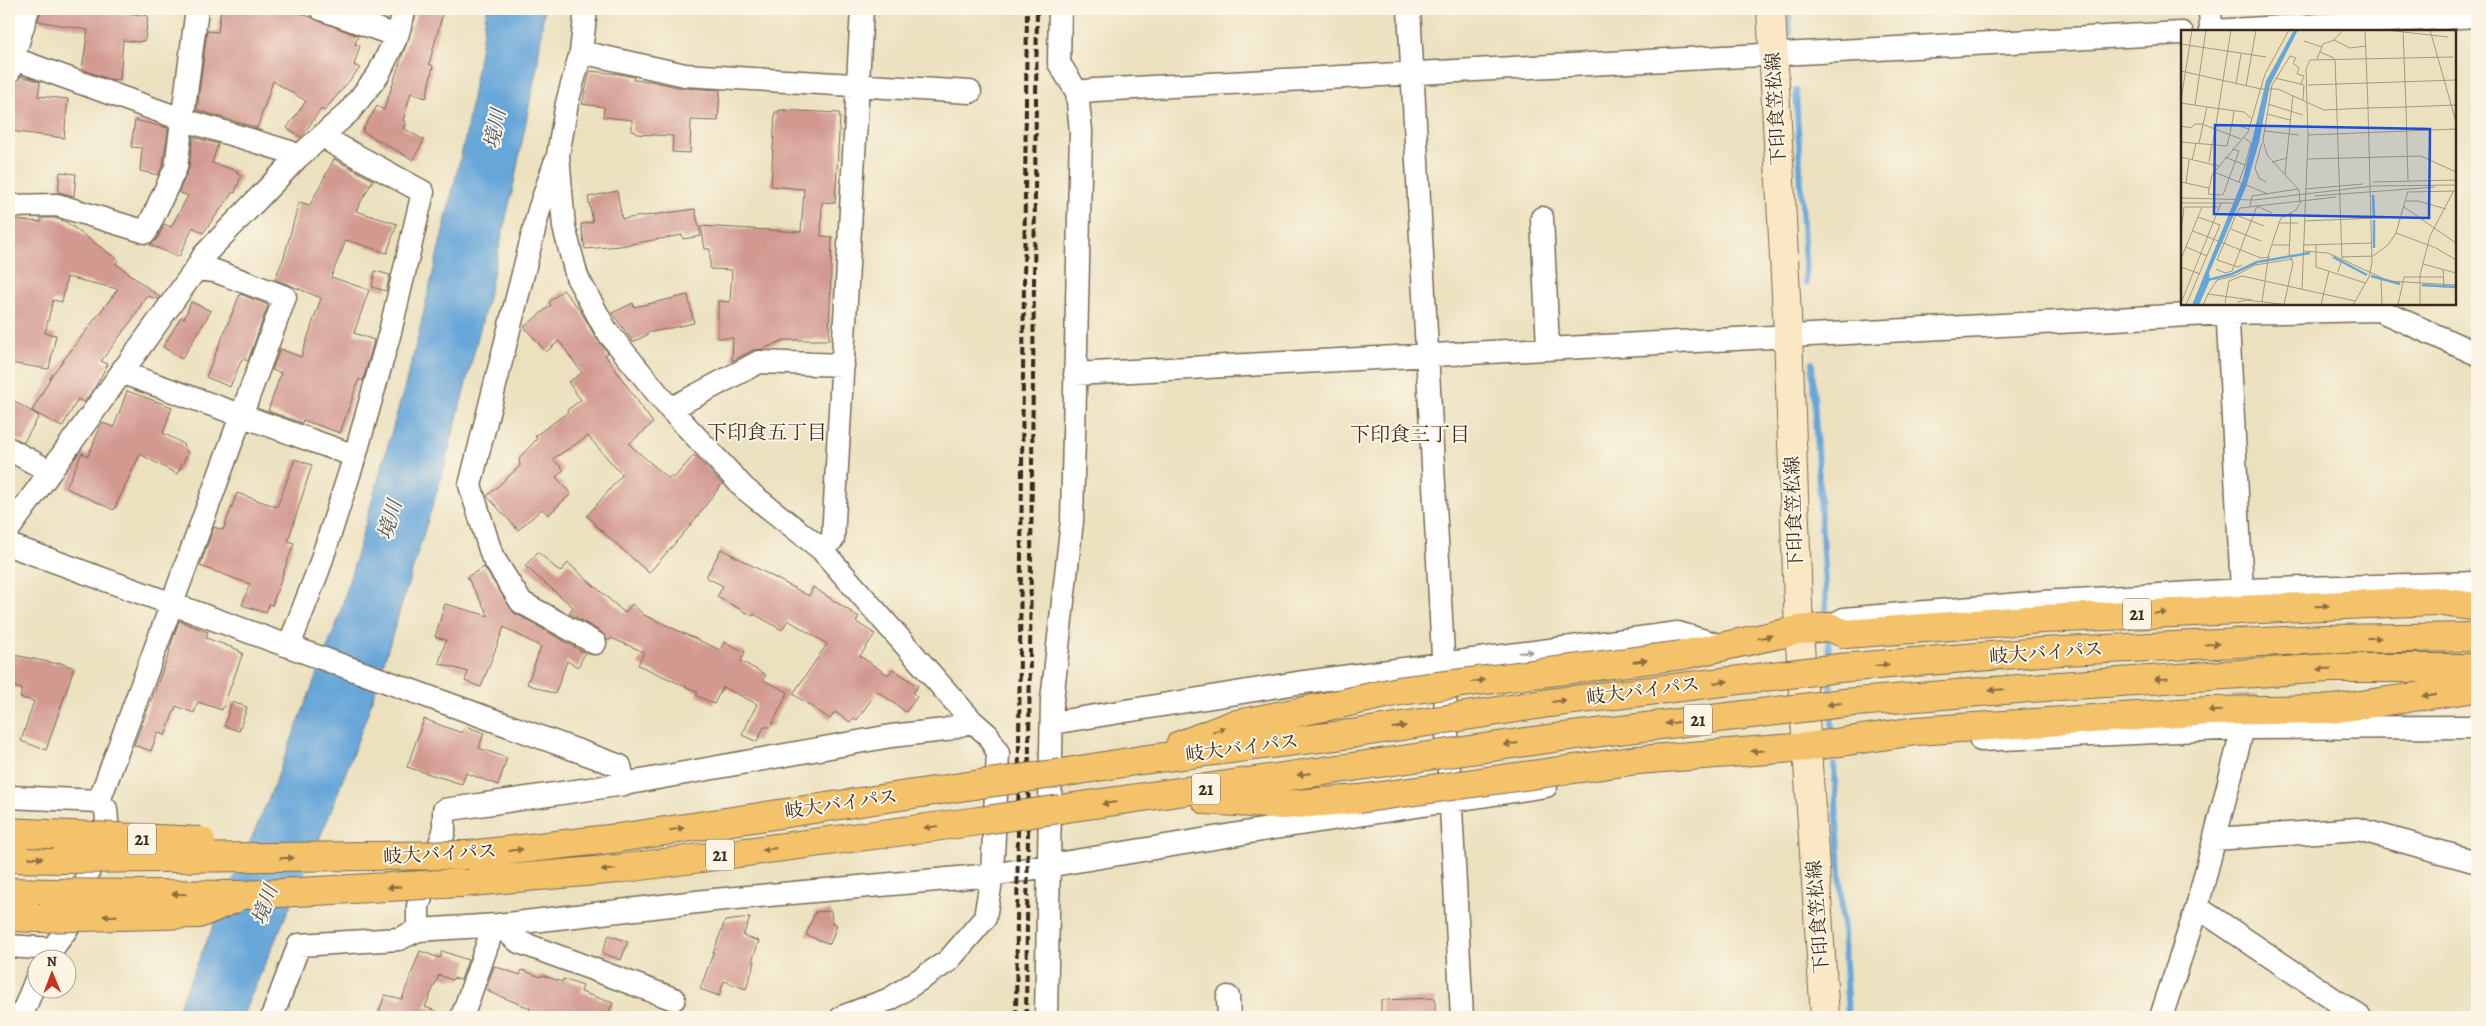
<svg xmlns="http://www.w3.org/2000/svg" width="2486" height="1026" viewBox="0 0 2486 1026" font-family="Alegreya,'Noto Serif JP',serif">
<rect width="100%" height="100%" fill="#fcf5e5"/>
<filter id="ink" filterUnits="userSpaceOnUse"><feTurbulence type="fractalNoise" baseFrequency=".02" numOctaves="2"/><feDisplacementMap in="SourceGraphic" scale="10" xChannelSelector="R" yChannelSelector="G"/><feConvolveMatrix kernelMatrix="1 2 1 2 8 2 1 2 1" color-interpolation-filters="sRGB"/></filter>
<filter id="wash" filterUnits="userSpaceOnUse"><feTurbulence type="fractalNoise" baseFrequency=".0096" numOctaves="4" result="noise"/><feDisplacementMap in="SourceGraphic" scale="20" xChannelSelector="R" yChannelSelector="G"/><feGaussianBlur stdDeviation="1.12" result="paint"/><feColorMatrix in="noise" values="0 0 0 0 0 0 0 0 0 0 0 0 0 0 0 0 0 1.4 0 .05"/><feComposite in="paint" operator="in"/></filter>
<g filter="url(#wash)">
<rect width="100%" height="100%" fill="#ebe1bf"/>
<path fill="#66a6d9" stroke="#50687c" d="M487 9H544L538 61 514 183 484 314 444 468 369 710 330 814 242 1017H174L268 800 338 620 413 357 466 134Z"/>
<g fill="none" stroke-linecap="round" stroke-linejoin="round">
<path stroke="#66a6d9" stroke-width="6" d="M1789 9 1790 33
M1796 90 1806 282
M1812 363 1827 621
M1828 636 1829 662
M1830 675 1831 697
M1831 710 1833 735
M1834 765 1848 1017"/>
</g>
<g id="blocks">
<path fill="#d29991" d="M41 9H98L148 16 145 40 139 42 123 40 120 80 108 79 82 69 88 30 38 21Z
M221 9H290L358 36 355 44 360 46 354 65 360 68 324 111 321 109 301 137 287 128 306 101 273 81 257 128 197 110 207 31 218 32Z
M418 9H444L429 64 433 66 426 98 411 93 403 121 406 122 403 128 424 140 413 160 362 131 377 106 384 110Z
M590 71 619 74 634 77 633 80 650 81 682 88 720 90 718 121 691 120 690 153 672 152 673 136 636 134V132L632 131V120L603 117 604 107 582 104Z
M21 76 40 82 38 96 68 99 64 138 9 131V101H12L14 84Z
M779 110 839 113 840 117 835 203 822 202 821 236 832 237 829 340H784L763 349 753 350 732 361 733 338H718V301L730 302 732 270 710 269V249H705L701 226 801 232 804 189 771 186 775 112H779Z
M135 120 168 128 163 163 158 175 140 171 142 148 131 147Z
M193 137 218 144 212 163 238 171 237 174 241 176 235 193 233 192 203 233 193 227 179 257 150 245 158 238 164 224 171 227 188 196 179 192 189 169Z
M334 159 373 180 356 211 397 224 387 253 346 240 331 277 369 290 354 333 374 340 363 381 359 379 340 433 303 420 302 423 268 411 281 373 272 370 280 349 301 357 321 298 275 279 284 257 299 202 310 205Z
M60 172 76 174 74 196 58 192Z
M617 191 622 219 695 209 701 236 683 239 682 235 620 246 585 249 581 224 593 222 588 197Z
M42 218H55L66 222 118 260 116 264 160 297 158 299 146 296 132 320 101 361 108 364 95 387 84 402 78 399 62 427 32 411 52 375 118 289 67 277 62 302 53 300 45 333 56 335 49 369 9 363V219L41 222Z
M375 271 390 275 386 291 372 287Z
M563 290 580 310 595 336 608 353 605 355 653 423 629 444 669 479 670 476 674 478 694 455 722 484 689 527 649 573 594 524 595 523 587 516 622 475 588 436 553 459 564 470 556 477 571 494 548 515 542 509 518 530 487 496 520 466 519 458 537 439 535 436 568 412 567 410 581 400 568 382 582 373 559 341 546 352 524 327 551 305 549 302Z
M240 294 268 305 248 361 242 359 230 387 206 377Z
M688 295 694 323 647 333V335L633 342 612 313 633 303 634 307Z
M191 302 211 311 182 359 163 347 181 317 184 319Z
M127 391 172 407 163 433 182 443 188 453 177 474 140 454 114 510 66 488 82 453 88 456 102 423 114 427Z
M9 398 39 416 24 442 9 436Z
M295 459 312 465 288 541 294 543 272 605 269 604 266 613 242 605 250 584 200 566 214 527 223 530 237 493 277 507Z
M721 549 809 596 813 587 859 617 856 622 875 634 860 656 888 675 893 669 918 686 913 693 917 697 906 712 877 691 857 720 854 718 850 722 835 712 830 719 793 694 827 644 788 620 782 630 754 614 753 616 717 597 723 586 706 577Z
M538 552 560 572 568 563 625 613 632 604 644 615 720 650 724 642 745 652 741 661 766 675 763 680 788 692 771 727H764L757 742 742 735 757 704 723 687 714 704 696 695 698 692 638 665 644 652 611 638 609 641 601 632 569 613 573 607 525 566Z
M484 567 514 613 585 653 578 667 567 661 555 694 527 684 541 647 504 627 481 687 465 681 468 672 439 663 446 640 435 637 445 604 489 616 467 577Z
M179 621 208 632 206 638 239 650V652L243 653 222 710 198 702 194 713 176 706 165 736 158 732 151 751 134 745 170 651H169Z
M9 654 58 664V662L74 668 46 750 21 741 34 701 20 698 22 689 13 687V684L9 683Z
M232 702 247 707 239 731 224 726Z
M424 719 462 733 465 726 484 733 479 748 507 758 498 785 466 773 462 784 407 767Z
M831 911 832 923 837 925 830 944 806 935 815 912Z
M750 918 743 936 759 941 752 961 755 962 746 989 724 981 719 996 700 989 725 921Z
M609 935 628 942 621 960 602 953Z
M420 951 440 958 442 951 468 960 461 980 453 978 452 980 439 975 425 1007 446 1015V1017H377L385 995 402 999Z
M494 966 520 975 522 970 541 977 542 975 562 982 563 979 583 986 581 992 613 1003 607 1017H527L530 1008 489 992 490 990 486 989Z
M1435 998V1017H1381V1000Z"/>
</g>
</g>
<g filter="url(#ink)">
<use href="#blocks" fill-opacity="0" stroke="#796a56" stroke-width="1"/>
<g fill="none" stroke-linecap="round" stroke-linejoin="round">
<path stroke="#c8bc9f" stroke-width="22" stroke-dasharray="22 11" stroke-linecap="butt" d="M2242 594 2245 720"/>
<g stroke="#796a56" stroke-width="25">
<path id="minor" d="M321 9 397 36
M586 9 581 52 567 103 558 155 564 227 577 277 606 330 670 409 745 489 821 549 972 721 988 735 998 753 992 875 985 918 948 961 890 999 842 1017
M1409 9 1462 1017
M2210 9 2211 31
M2212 31 2477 16
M581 52 685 75 970 92
M9 57 184 120 290 152 297 158
M9 72 28 9
M1077 92 1095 90 2182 33
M555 163 539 210 470 485 492 556 521 602 595 643
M9 206 57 205 146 232 176 167 197 9
M1542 218 1548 347
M2227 304 2242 590
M123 369 131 376 355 456 390 332 423 192 333 143 325 133
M1075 374 2227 313 2379 310 2477 354
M670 409 759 362 843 365
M9 449 49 471
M9 529 196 269 204 255 297 158 349 112 378 75 397 36 405 9
M9 545 620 766 624 784
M821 549 833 539 862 9
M1829 627 1844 619 2043 602 2242 590 2477 583
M289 646 319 568 355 456
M1052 723 1297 683 1678 633 1722 646
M1981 740 2243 728 2477 727
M9 797 99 801 106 809 107 821 68 927 46 958
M99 801 285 297 215 271 196 269
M2215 839 2358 829 2477 862
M2197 907 2360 1017
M418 930V906L444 832V810L624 784 891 736 945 730 972 721
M9 946 52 949
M1228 997 1229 1017
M21 1017 38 975
M272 1017 299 945 399 939 418 930 498 925 714 900 992 875 1274 828 1546 786
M462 1017 490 937 498 925 519 942 674 999
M1046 1017 1052 700 1072 521 1081 131 1077 92 1059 63 1060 9
M2161 1017 2197 907 2245 720"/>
</g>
<g stroke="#796a56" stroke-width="30">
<path id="secondary" d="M1771 9 1788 334 1799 630 1825 1017"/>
</g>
<g stroke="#796a56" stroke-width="30">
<path id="trunk" d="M2041 652 2325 639 2477 637
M1683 655 1799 630 1829 627 1846 634 2042 619 2434 601 2477 607
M2044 687 2330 668H2477
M1180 745 1232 725 1344 703
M1638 760 1807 747 1916 731 2209 711 2332 709 2477 688
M1061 773 1141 760 1351 734
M1206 800 1283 805 1359 799
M1060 809 1352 767
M9 832 28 833
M468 855 618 838 981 784
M9 858 63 859
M460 883 618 869 979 821
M9 892 51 893
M9 917 39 918"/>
</g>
<use href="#minor" stroke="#fff" stroke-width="22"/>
<use href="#secondary" stroke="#fae7c3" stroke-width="28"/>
<use href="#trunk" stroke="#f3c26a" stroke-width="28"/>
<path stroke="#3b2a1e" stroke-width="4" stroke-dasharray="8 4" stroke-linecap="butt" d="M1016 1017 1027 9
M1026 1017 1037 9"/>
<g stroke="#796a56" stroke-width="30" stroke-linecap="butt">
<path id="trunk-bridge" d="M1344 703 1399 691 1683 655
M1351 734 1549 703 1839 668 2041 652
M1352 767 1554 738 1843 703 2044 687
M981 784 1061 773
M1359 799 1638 760
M979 821 1060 809
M28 833 201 841
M63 859 468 855
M51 893 242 895 460 883
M39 918 199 914 234 899"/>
</g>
<use href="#trunk-bridge" stroke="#f3c26a" stroke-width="28"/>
</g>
<defs><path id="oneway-solid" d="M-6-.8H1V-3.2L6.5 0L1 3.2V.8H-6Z" transform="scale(1.25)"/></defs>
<g fill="#8e6e40">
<use href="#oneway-solid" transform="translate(2322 606) rotate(-2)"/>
<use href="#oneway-solid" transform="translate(2160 613) rotate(-2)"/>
<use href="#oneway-solid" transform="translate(1765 637) rotate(-12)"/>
<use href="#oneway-solid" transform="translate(2374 638)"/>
<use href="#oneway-solid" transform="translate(2212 644) rotate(-3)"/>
<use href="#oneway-solid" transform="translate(1640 661) rotate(-8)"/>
<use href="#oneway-solid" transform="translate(1882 665) rotate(-5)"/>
<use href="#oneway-solid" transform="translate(2324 669) rotate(177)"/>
<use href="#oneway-solid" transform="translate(2161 679) rotate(176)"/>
<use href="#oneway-solid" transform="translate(1478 681) rotate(-7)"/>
<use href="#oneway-solid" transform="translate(1721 682) rotate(-7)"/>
<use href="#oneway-solid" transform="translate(1996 690) rotate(175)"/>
<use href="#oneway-solid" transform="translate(2429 695) rotate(172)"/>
<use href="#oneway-solid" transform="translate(1559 701) rotate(-7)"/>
<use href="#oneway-solid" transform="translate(1834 704) rotate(173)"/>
<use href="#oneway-solid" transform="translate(2215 711) rotate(179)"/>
<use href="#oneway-solid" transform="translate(1672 723) rotate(173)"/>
<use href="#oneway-solid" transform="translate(1399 727) rotate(-9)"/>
<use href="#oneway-solid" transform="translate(1219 730) rotate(-21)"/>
<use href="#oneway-solid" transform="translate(1511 744) rotate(172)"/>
<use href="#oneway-solid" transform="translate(1758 751) rotate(176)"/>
<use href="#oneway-solid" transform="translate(1304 774) rotate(172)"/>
<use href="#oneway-solid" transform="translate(1109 803) rotate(172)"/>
<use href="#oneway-solid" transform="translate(931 827) rotate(173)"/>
<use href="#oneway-solid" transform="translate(677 829) rotate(-9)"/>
<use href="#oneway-solid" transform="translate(769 849) rotate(172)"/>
<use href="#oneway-solid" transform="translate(516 850) rotate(-7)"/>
<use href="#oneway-solid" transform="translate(36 858) rotate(1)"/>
<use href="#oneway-solid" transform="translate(287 858) rotate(-1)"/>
<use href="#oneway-solid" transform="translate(608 870) rotate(175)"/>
<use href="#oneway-solid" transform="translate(394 887) rotate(177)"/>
<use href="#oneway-solid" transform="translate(179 894) rotate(-179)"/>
<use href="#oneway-solid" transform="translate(110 916) rotate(179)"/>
</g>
<use fill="#a79f9a" href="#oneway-solid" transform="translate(1526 652) rotate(-7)"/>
</g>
<g text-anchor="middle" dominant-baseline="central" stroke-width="4" stroke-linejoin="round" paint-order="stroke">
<g fill="#fcf5e5" stroke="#75675a" stroke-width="1">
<rect x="2123" y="598.5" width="28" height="31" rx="4"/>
<rect x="1684" y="704.5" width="28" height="31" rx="4"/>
<rect x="1192" y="773.5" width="28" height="31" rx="4"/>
<rect x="128" y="823.5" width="28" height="31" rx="4"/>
<rect x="706" y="839.5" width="28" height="31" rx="4"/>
</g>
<g font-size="18" font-weight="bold" fill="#3b2a1e">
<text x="2137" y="614">21</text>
<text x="1698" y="720">21</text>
<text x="1206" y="789">21</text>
<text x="142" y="839">21</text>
<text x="720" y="855">21</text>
</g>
<g font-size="19" fill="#3b2a1e" stroke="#fcf5e5">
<text transform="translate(1776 109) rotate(-93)">下印食笠松線</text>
<text transform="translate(1794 513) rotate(-92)">下印食笠松線</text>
<text transform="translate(2046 653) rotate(-4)">岐大バイパス</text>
<text transform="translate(1643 691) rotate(-7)">岐大バイパス</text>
<text transform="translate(1242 748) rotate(-7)">岐大バイパス</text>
<text transform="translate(841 804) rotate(-8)">岐大バイパス</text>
<text transform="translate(440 854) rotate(-3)">岐大バイパス</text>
<text transform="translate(1818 917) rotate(-94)">下印食笠松線</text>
</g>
<g font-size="20" font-style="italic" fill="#4a555f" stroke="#fcf5e5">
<text transform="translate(495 129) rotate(-79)">境川</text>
<text transform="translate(390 520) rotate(-74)">境川</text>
<text transform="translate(265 905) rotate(-70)">境川</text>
</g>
<g font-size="20" fill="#3b2a1e" stroke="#fcf5e5">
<text x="767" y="432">下印食五丁目</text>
<text x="1410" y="434">下印食三丁目</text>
</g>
</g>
<g transform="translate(2181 30)">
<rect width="275" height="275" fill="#ebe1bf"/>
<path d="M113 0H117L89 55 78 112 65 157 28 243 29 250 18 275H11L62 149 85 51Z" fill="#66a6d9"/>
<path fill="none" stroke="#66a6d9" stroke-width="2.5" d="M192 165 193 186M193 190V218M152 227 186 245M190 246 219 254M27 250 51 244 76 232 129 223M241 255 275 257"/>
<path fill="none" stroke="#a5987f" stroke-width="1" d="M205 0 267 7M249 0 275 92M153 10 169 18 185 16M123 11 141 17M0 14 85 27M139 22 153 28M136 29 142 14 153 10 162 0M154 29 161 229 157 242M0 41 80 59H97L143 80 187 78 184 0M94 48 123 55 122 70M55 54 60 24M127 55 275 50M65 56 75 0M0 70 11 0M0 73 26 77M87 74 122 85M14 75 25 0M53 81 51 94 68 99M86 84 109 90M0 96 10 98 14 94H21L60 109M84 101 118 105M127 105 275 99M0 112 46 116 51 94M18 113 26 77 63 82 71 89M32 113 50 0M81 113 74 138 78 148 85 152M0 127 38 136M44 127 64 135 70 113 62 107M127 129 240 126 275 142M11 130 15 113M28 132 31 113M91 132 106 128M33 142 87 164M104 144 112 65M227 150 225 77 275 75M0 152 28 158M58 152 64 135M192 152 275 150M5 153 8 130M124 159 182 154M228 162 275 161M41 165 27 164 31 145 67 102 84 44 108 0M42 165 58 121 51 119M133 166 254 157M0 168 73 170 192 156 275 155M225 171H237L265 179M0 173H54M69 176 71 166 117 159M223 177 275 213M55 185 36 230 57 237 61 235M123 191 219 187M98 193H117M83 196 55 185 59 178 155 167M50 199 80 211M12 201 80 228 89 227M0 202 3 177H21M215 203 255 218 275 230M91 215H109M122 215 191 213M135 215V237L184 253M5 217 26 226M122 221 147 223 208 251 275 255M161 227 192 226 207 215 215 203 227 161M0 229 21 177H37M242 234 275 243M0 237 19 244M35 239 44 243 51 241 76 176 91 183M262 240 263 258M200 249 201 275M121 259 127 108 125 39 129 30 272 27M27 264 36 250 54 246 74 235 112 229M56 272 65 270 108 275M81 272 88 223 98 193 100 188 115 180 119 173 118 160 86 125 82 110 91 55 109 26 115 28 112 33 118 38 116 44 123 46 120 54M0 273 40 173M44 273 48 251 61 246 174 271M5 275 39 195 17 187M22 275 27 264 71 270M33 275H98M103 275 112 233 108 223 110 183M140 275 148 241M172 275 188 247 191 232 187 78 225 77 222 0M217 275 223 247H262M239 275V245L249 206 273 160"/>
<path fill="#1d4ed8" fill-opacity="0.15" stroke="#1d4ed8" stroke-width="2.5" d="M34 95 249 99 248 188 33 184Z"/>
<rect width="275" height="275" fill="none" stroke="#3b2a1e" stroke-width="2.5"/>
</g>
<rect width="2486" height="1026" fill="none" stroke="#fcf5e5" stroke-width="30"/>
<g transform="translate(52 974) rotate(359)"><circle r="24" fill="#fcf5e5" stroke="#afa495"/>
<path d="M0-4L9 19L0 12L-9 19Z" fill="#c8321e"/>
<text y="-8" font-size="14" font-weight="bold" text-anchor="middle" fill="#3b2a1e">N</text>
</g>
</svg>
